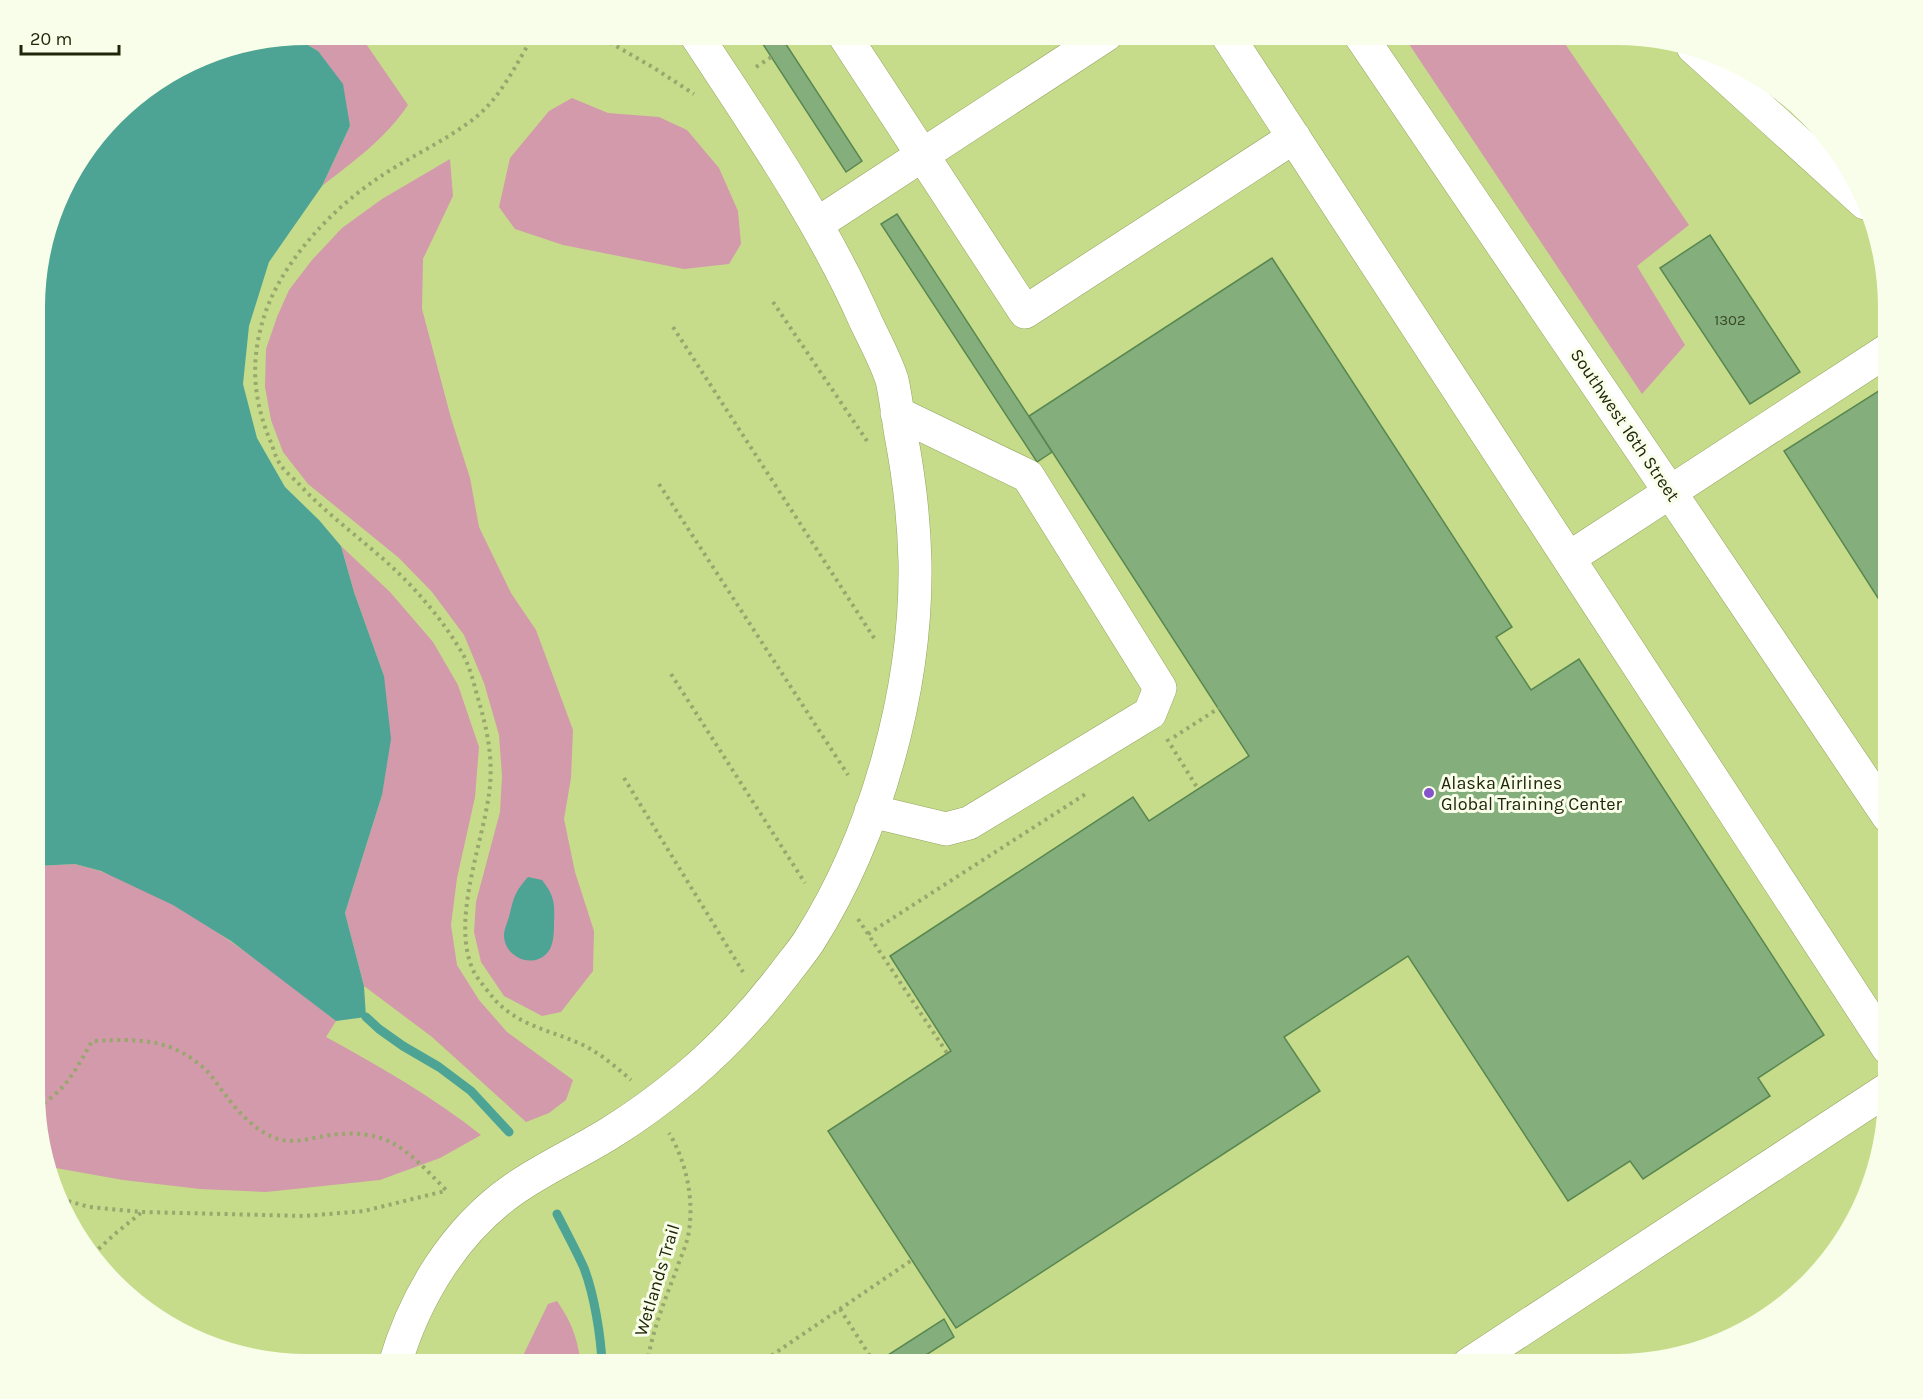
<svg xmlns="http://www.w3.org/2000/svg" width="1923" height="1399" viewBox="0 0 1923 1399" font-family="Karla,sans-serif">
<rect width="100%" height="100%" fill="#d0e49c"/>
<path fill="#c7dc8b" d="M307 35H1634L1704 49 1782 91 1860 186 1888 289V1110L1868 1196 1832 1258 1737 1336 1617 1364H289L203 1344 141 1308 71 1228 37 1127V272L63 186 127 102 203 55Z"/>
<path fill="#d29aaa" d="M307 35H360L408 105C385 139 354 161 322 186L350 126 318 51 294 37Z
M1403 35H1559L1689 225 1637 266 1685 345 1642 394Z
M572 98 608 113 659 117 687 130 719 168 738 211 741 244 729 264 684 269 563 245 515 229 499 207 510 158 549 111Z
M450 159 453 196 423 259 422 309 451 418 470 478 479 527 511 593 536 630 573 730 571 778 564 819 575 872 594 931 593 971 561 1012 542 1016 504 996 481 962 474 932 476 902 500 812 502 776 499 735 484 683 464 635 432 592 399 558 308 484 283 452 271 420 265 387 266 349 277 317 289 290 312 260 342 228 382 199Z
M341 546 390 592 433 642 458 685 479 747 475 797 457 878 451 925 457 965 479 1000 507 1032 573 1080 566 1100 549 1113 526 1122 432 1037 364 986 345 913 382 795 384 676 354 592Z
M75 864C171 887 259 962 336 1021L326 1037C381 1067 433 1097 481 1135L440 1158 380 1180 266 1192 200 1189 123 1180 50 1167 37 1127V866Z
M557 1301C572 1323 577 1337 581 1364H519L548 1304Z"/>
<path fill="#4da495" d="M294 37 318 51 343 84 350 126 322 186 269 262 249 326 243 384 257 438 285 487 319 520 341 546 354 592 384 676 391 739 382 795 345 913 364 986 366 1017 336 1021 231 941 173 905 101 871 75 864 37 866V272L63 186 127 102 203 55Z
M528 877 542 880C554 895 555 903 554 922 554 931 554 941 550 949 537 971 504 959 504 935 504 930 507 923 509 917 514 897 514 893 528 877Z"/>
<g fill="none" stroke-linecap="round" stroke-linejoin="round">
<path stroke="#4da495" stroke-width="9" d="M366 1017 379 1029 403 1046 439 1067 471 1091 509 1132
M557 1214C566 1232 576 1250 584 1268 594 1294 601 1336 602 1364"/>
</g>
<path fill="#84af7c" stroke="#598750" stroke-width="1.5" d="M757 35H780L862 161 846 172Z
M897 214 1052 452 1037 462 881 224Z
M1710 235 1800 372 1750 404 1660 268Z
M1272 258 1512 627 1496 637 1531 690 1579 659 1824 1035 1758 1078 1770 1096 1643 1179 1630 1161 1568 1201 1408 956 1284 1037 1320 1091 956 1328 828 1131 951 1051 890 956 1133 797 1149 821 1249 756 1029 416Z
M1888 385V592L1878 598 1784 451Z
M944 1319 954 1337 912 1364H874Z"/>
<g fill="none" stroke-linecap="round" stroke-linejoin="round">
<g stroke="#94a560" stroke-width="34">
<path id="minor" d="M844 35 1025 312 1294 137
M1227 35 1888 1048
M1360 35 1670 492 1888 816
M1693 47 1865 203
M817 224 1106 35
M1569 558 1888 350
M871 811 946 829 969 823 1150 713 1160 688 1028 476 897 413
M395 1364C415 1296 455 1230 514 1189 544 1168 578 1153 610 1133 636 1117 663 1097 687 1077 724 1046 756 1011 785 973 793 962 802 952 809 941 877 834 917 688 915 562 914 519 909 477 901 435 898 417 896 398 892 380 886 361 875 341 866 322 821 220 757 128 696 35
M1469 1364 1888 1089"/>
</g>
<path stroke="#98a76d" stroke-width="4" stroke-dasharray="3 4.5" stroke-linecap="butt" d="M534 35C517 62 502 96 476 117 445 142 406 158 374 181 326 214 275 270 261 327 250 369 255 406 272 445 274 451 276 458 280 464 284 471 292 477 298 483 327 515 362 539 393 568 419 592 443 621 461 651 469 664 473 680 477 695 487 728 494 759 489 794 482 846 450 923 474 972 479 981 488 991 494 999 520 1027 551 1030 583 1045 601 1054 616 1067 631 1080
M597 35 654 68 694 94
M756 67 776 54
M773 302 867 441
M673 327 876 641
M659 484 848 775
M671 674 805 883
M1174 737 1219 708
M1167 739 1198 789
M624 778 743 972
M858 919 947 1053
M868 934 1087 793
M37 1107C65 1092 77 1068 92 1041 138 1039 171 1037 207 1071 214 1078 220 1089 227 1097 239 1113 255 1130 275 1138 290 1144 309 1139 324 1136 387 1126 405 1148 446 1190
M61 1199 89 1207 142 1212 305 1216 364 1211 445 1191
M93 1254 116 1233 142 1212
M840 1309 875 1364
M647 1364C652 1332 664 1302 676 1271 680 1258 687 1245 689 1231 694 1198 686 1161 669 1133
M759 1364 912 1260"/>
<use href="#minor" stroke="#fff" stroke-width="33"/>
</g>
<circle fill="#8753cc" stroke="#f8fee9" stroke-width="2" cx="1429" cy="793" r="6"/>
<g text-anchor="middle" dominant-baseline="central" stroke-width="6" stroke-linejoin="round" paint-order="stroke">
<g font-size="15" fill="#394826">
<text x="1730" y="320">1302</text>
</g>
<g font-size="18" fill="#202609" stroke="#f8fee9">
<text transform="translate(1625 425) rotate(56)">Southwest 16th Street</text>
<text transform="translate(657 1280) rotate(-73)">Wetlands Trail</text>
</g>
<g font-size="18" fill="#202609" stroke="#f8fee9" text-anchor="start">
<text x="1441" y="783">Alaska Airlines<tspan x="1441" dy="21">Global Training Center</tspan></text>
</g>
</g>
<path d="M0 0H1923V1399H0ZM307 45H1616A262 262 0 0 1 1878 307V1092A262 262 0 0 1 1616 1354H307A262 262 0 0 1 45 1092V307A262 262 0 0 1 307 45Z" fill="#f8fee9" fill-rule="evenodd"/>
<path d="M21 45v9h98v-9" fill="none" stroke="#202609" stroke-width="3"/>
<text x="30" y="45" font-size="18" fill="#202609" stroke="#f8fee9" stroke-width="4.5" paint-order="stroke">20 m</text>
</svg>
